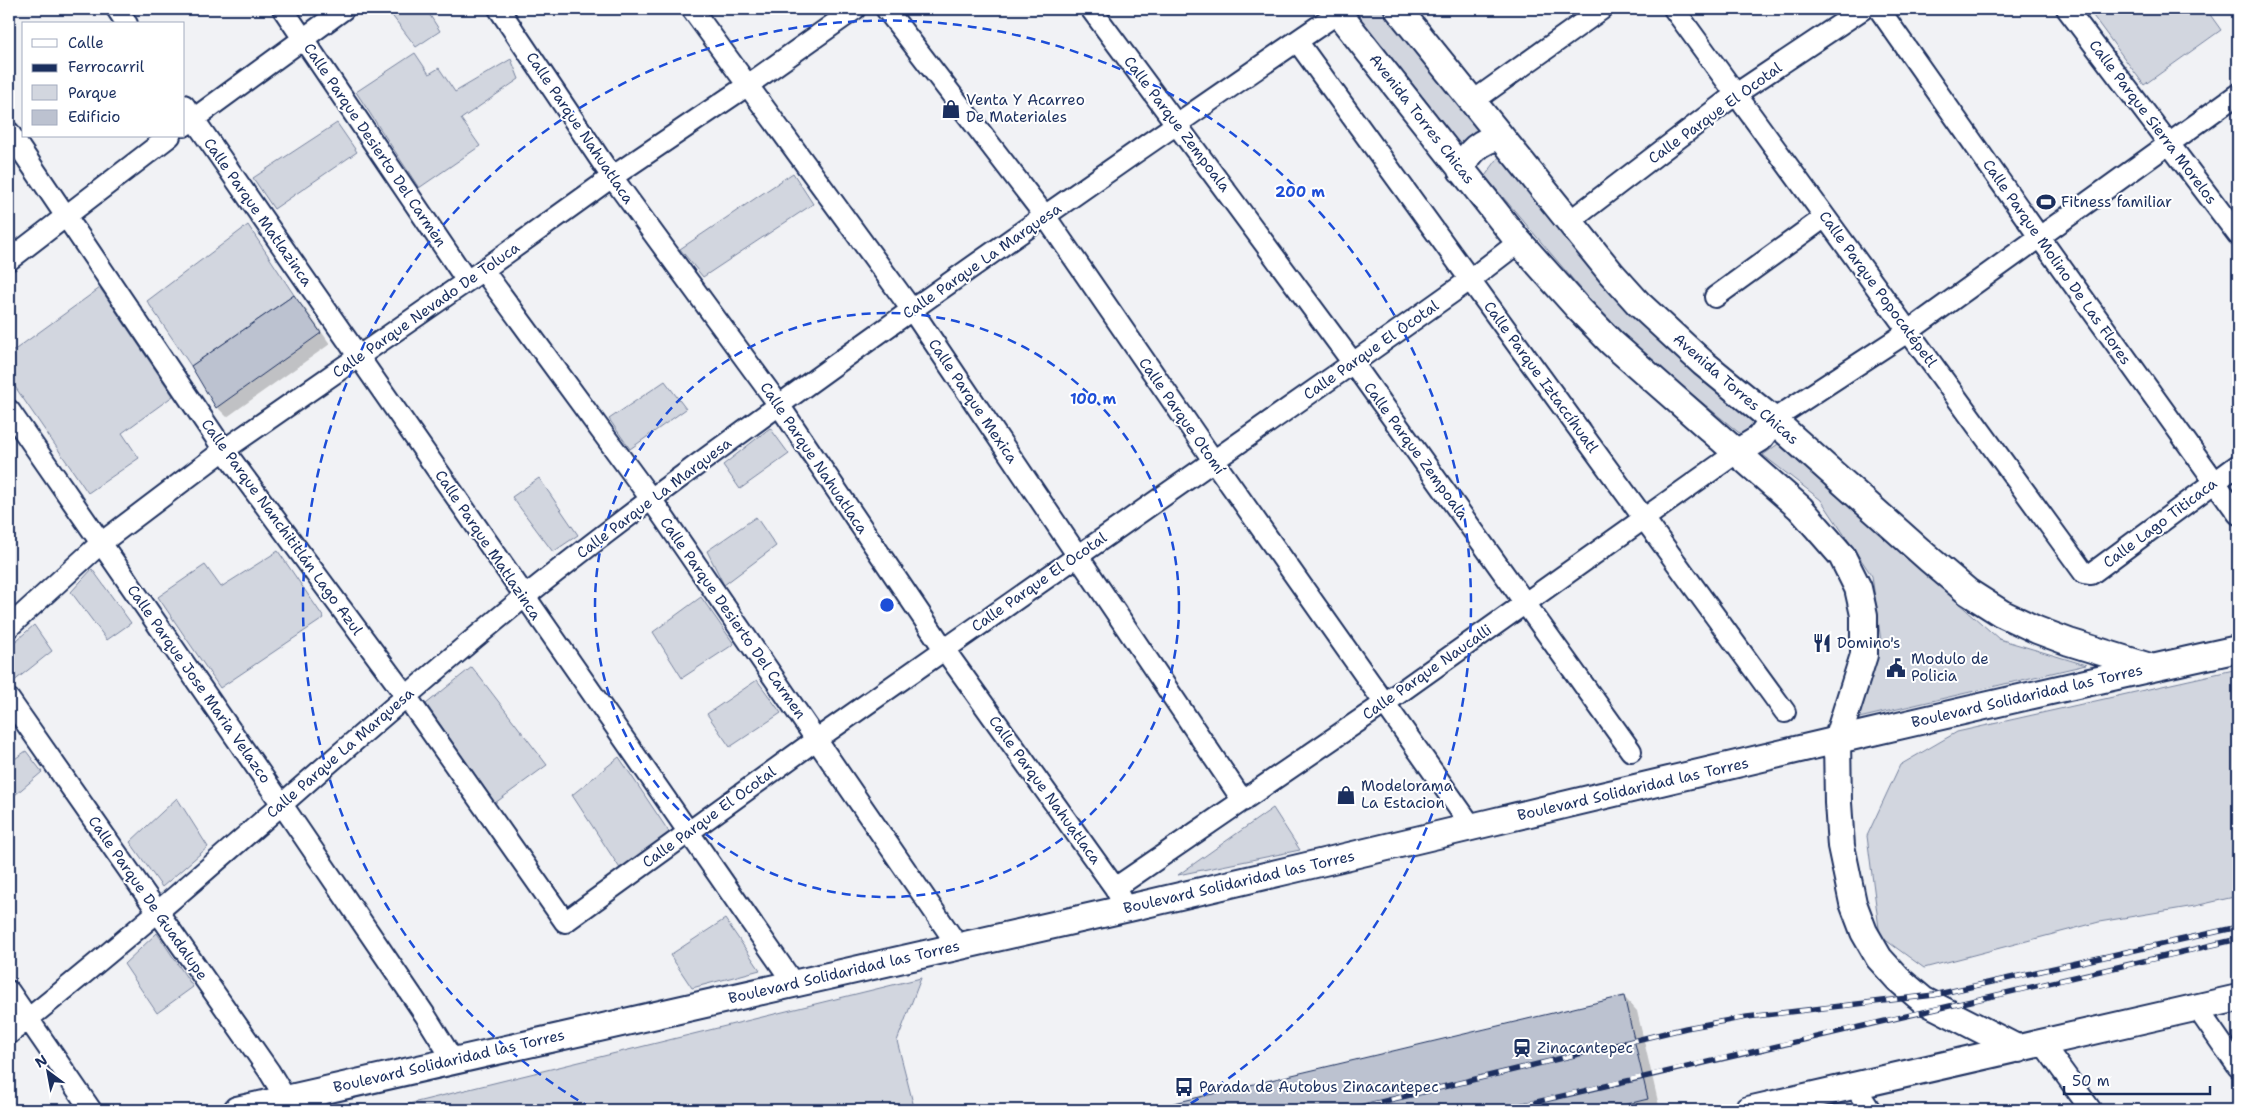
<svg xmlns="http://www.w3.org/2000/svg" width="2247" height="1119" viewBox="0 0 2247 1119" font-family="'Shantell Sans',sans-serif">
<rect width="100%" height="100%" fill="#f1f2f5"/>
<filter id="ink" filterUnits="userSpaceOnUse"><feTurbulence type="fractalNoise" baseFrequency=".02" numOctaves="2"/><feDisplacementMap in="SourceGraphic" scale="10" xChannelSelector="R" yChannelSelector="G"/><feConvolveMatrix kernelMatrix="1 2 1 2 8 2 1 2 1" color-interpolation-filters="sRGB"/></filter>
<g filter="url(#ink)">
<path fill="#d2d6df" stroke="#76829e" d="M387 9H426L440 31 416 47Z
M1353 9H1386L1481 131 1463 148Z
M2088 9H2206L2221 30 2144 85Z
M415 53 429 74 439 68 455 92 511 59 519 79 461 119 480 146 419 188 356 92Z
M337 123 357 152 274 209 253 178Z
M1499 157 1637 314 1757 422 1743 436 1621 336 1485 176Z
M793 173 813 204 703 277 680 249Z
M248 225 294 295 191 366 147 301Z
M100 288 173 396 122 433 139 458 88 493 9 378V354Z
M665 381 686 409 630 449 609 419Z
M770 428 789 454 740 489 723 465Z
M1778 444 1999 639 2086 665 1859 718 1881 641 1872 576 1821 500 1763 455Z
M539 478 578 535 553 552 512 497Z
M756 517 776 546 724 585 707 551Z
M278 551 324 618 220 688 158 597 205 565 221 587Z
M92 569 131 623 107 640 71 592Z
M701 597 734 644 682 678 653 632Z
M34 625 52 651 13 682 9 676V647Z
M472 667 547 765 495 803 426 704Z
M2238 669V896L2195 906 2099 922 1924 968 1880 936 1867 836 1900 765 1957 732Z
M757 680 781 713 730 747 707 714Z
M26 751 42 772 9 800V763Z
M619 757 671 835 623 873 572 795Z
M177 798 208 847 162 887 130 842Z
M1273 808 1300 850 1178 875Z
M725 919 760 970 692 988 670 955Z
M157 933 193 987 157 1013 124 964Z
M921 978 897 1041 914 1107 918 1110H384Z"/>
<path fill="#0003" d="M294 297 304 307 330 344 227 417 217 407Z
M1624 997 1637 1011 1660 1110H1151Z"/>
<path fill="#bcc2d0" stroke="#1b2f5e" d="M294 295 321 333 216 408 191 366Z
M1624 996 1648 1099 1603 1110H1145Z"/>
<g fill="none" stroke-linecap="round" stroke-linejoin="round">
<g stroke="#1b2f5e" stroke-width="24">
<path id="minor" d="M117 9 127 24
M283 9 467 281
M499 9 612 177 779 405 944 649 1115 888 1126 909
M692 9 912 310 1243 801
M886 9 1045 216 1213 460 1472 827
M1091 9 1353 363 1631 751
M1674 9 2084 573 2091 574 2238 465
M1879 9 2040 238 2238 514
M2067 9 2238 235
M1297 41C1460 264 1621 490 1785 712
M1472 102 1602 9
M184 105 794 984
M184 126 344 9
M9 132 224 450 406 696 565 922 817 739 1353 363 1471 279 1519 242
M1570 221 1736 94 1863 9
M9 260 170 136
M483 270 651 499 958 946
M1715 297 1825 217
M9 410 281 803 425 1015 453 1060
M1773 420 1909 331 2238 94
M9 627 101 543 224 450 483 270 612 177 748 85 855 9
M9 699 269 1071 286 1099
M1115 888 1385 703 1736 453
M9 991 91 1110
M2197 1008 2238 1067
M9 1034C186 895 349 740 523 598 633 510 747 428 861 346 1019 233 1178 122 1338 13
M2043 1044 2091 1110
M1854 1085 1870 1110"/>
</g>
<g stroke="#1b2f5e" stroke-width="30">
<path id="major" d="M1335 9 1519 242 1578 308 1612 343 1800 508 1842 556 1858 588 1864 615V655L1837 740 1838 803 1841 846 1853 903 1864 932 1879 958 1898 979 1923 1000 2019 1049
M1398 9 1611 273 1638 303 1703 363 1773 420 1929 559 1968 592 2001 613 2037 630 2069 642 2150 667
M1461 170C1468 152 1481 140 1500 137
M1736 453 1759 439 1773 420
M237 1110C535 1040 835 977 1133 907 1501 821 1869 730 2238 649
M1748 1110 2238 998"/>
</g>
<use href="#minor" stroke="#fff" stroke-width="20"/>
<use href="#major" stroke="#fff" stroke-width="26"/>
<g stroke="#1b2f5e" stroke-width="5.5">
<path id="rail" d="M1348 1110 1686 1028 1747 1017 1934 995 2238 927
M1502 1110C1747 1051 1993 997 2238 939"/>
</g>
<use href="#rail" stroke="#fff" stroke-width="4" stroke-dasharray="11" stroke-linecap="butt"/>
</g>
</g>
<g fill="none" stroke="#1d4ed8" stroke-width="2.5" stroke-dasharray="9 6">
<circle cx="887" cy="605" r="292"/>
<path d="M591 1108A584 584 0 1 1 1183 1108"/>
</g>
<defs>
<g id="shop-bare" transform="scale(1.5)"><path d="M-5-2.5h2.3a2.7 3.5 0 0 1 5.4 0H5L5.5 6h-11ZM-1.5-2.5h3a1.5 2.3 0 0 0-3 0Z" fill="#1b2f5e" stroke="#fff" stroke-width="2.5" paint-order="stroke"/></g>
<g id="stadium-bare" transform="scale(1.5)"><path d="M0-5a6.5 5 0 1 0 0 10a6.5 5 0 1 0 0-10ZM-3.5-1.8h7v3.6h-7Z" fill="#1b2f5e" stroke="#fff" stroke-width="2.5" paint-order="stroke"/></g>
<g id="restaurant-bare" transform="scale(1.5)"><path d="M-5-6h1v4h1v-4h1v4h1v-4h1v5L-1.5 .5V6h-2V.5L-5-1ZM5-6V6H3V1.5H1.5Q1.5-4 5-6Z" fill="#1b2f5e" stroke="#fff" stroke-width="2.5" paint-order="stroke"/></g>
<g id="civic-bare" transform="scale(1.5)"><path d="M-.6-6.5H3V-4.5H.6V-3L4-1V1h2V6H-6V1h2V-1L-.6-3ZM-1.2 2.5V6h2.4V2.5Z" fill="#1b2f5e" stroke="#fff" stroke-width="2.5" paint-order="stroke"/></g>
<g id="station-bare" transform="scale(1.5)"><path d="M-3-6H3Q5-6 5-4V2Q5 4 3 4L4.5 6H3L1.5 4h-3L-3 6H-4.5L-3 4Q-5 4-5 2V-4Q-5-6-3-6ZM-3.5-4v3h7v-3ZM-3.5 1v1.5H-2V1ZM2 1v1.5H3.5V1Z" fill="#1b2f5e" stroke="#fff" stroke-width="2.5" paint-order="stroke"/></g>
<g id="bus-bare" transform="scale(1.5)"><path d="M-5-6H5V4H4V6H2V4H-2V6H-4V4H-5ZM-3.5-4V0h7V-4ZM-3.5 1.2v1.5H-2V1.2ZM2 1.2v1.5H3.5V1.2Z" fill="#1b2f5e" stroke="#fff" stroke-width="2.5" paint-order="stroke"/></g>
</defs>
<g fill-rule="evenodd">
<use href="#shop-bare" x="951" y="109"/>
<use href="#stadium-bare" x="2046" y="202"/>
<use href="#restaurant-bare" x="1822" y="643"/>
<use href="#civic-bare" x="1896" y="668"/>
<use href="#shop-bare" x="1346" y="795"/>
<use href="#station-bare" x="1522" y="1048"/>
<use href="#bus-bare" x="1184" y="1087"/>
</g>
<g text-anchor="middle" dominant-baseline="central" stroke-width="4" stroke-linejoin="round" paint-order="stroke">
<g font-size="15" fill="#1b2f5e" stroke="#fff" text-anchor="start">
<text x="966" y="100">Venta Y Acarreo<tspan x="966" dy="17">De Materiales</tspan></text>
<text x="2061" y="202">Fitness familiar</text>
<text x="1837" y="643">Domino's</text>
<text x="1911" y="659">Modulo de<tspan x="1911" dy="17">Policia</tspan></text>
<text x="1361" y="786">Modelorama<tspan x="1361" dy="17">La Estacion</tspan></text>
<text x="1537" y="1048">Zinacantepec</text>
<text x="1199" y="1087">Parada de Autobus Zinacantepec</text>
</g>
<g font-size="15" fill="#1b2f5e" stroke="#fff">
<text transform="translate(1715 113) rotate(-36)">Calle Parque El Ocotal</text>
<text transform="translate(1422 119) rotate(52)">Avenida Torres Chicas</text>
<text transform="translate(2153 122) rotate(53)">Calle Parque Sierra Morelos</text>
<text transform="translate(1177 124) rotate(53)">Calle Parque Zempoala</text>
<text transform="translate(580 128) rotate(56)">Calle Parque Nahuatlaca</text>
<text transform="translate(375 145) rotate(56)">Calle Parque Desierto Del Carmen</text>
<text transform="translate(258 212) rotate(55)">Calle Parque Matlazinca</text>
<text transform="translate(982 261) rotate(-35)">Calle Parque La Marquesa</text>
<text transform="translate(2057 262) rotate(55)">Calle Parque Molino De Las Flores</text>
<text transform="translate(1878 289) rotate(54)">Calle Parque Popocatépetl</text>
<text transform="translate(426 310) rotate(-35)">Calle Parque Nevado De Toluca</text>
<text transform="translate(1371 350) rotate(-35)">Calle Parque El Ocotal</text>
<text transform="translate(1541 377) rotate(54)">Calle Parque Iztaccíhuatl</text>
<text transform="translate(1736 389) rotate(41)">Avenida Torres Chicas</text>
<text transform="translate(973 401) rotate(56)">Calle Parque Mexica</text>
<text transform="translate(1182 416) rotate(55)">Calle Parque Otomí</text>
<text transform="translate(1416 451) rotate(54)">Calle Parque Zempoala</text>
<text transform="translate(814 458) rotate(56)">Calle Parque Nahuatlaca</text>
<text transform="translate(654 498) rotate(-37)">Calle Parque La Marquesa</text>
<text transform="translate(2160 523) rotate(-37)">Calle Lago Titicaca</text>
<text transform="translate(282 527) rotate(54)">Calle Parque Nanchititlán Lago Azul</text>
<text transform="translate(488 545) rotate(56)">Calle Parque Matlazinca</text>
<text transform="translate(1039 582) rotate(-35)">Calle Parque El Ocotal</text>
<text transform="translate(733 618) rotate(55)">Calle Parque Desierto Del Carmen</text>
<text transform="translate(1427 672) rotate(-35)">Calle Parque Naucalli</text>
<text transform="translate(199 684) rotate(55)">Calle Parque Jose Maria Velazco</text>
<text transform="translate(2027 696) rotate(-13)">Boulevard Solidaridad las Torres</text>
<text transform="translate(340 753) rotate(-41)">Calle Parque La Marquesa</text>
<text transform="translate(1633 789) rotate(-13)">Boulevard Solidaridad las Torres</text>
<text transform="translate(1045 790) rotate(54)">Calle Parque Nahuatlaca</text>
<text transform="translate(709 817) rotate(-36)">Calle Parque El Ocotal</text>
<text transform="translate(1239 882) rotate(-13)">Boulevard Solidaridad las Torres</text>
<text transform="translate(148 898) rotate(55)">Calle Parque De Guadalupe</text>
<text transform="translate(844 972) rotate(-13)">Boulevard Solidaridad las Torres</text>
<text transform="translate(449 1061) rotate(-13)">Boulevard Solidaridad las Torres</text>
</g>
</g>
<circle cx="887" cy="605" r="8" fill="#1d4ed8" stroke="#fff" stroke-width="2.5"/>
<g font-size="15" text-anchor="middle" font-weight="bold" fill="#1d4ed8" stroke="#fff" stroke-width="4" stroke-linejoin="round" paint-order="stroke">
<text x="1300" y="197">200 m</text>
<text x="1093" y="404">100 m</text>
</g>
<rect width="2247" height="1119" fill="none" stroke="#fff" stroke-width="30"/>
<rect x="15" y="15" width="2217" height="1089" fill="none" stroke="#1b2f5e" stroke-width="2" filter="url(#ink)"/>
<rect x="22" y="22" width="162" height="115" fill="#ffffff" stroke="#a4acbf"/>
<rect x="32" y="39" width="25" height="8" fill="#ffffff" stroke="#a4acbf"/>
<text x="68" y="48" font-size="15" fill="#1b2f5e">Calle</text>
<rect x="32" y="64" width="25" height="8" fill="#1b2f5e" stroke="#a4acbf"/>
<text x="68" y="72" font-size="15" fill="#1b2f5e">Ferrocarril</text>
<rect x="32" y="85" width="25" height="15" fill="#d2d6df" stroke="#a4acbf"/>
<text x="68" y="98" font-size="15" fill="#1b2f5e">Parque</text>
<rect x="32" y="110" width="25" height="15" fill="#bcc2d0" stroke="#a4acbf"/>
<text x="68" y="122" font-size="15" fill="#1b2f5e">Edificio</text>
<g transform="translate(48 1072) rotate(328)" stroke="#ffffff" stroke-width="4" paint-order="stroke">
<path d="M0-4L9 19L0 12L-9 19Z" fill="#1b2f5e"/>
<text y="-8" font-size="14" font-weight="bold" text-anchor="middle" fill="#1b2f5e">N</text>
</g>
<path d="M2064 1086v8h146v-8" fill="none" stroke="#1b2f5e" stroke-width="2.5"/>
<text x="2072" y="1086" font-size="15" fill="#1b2f5e" stroke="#ffffff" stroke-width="4" paint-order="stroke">50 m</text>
</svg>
